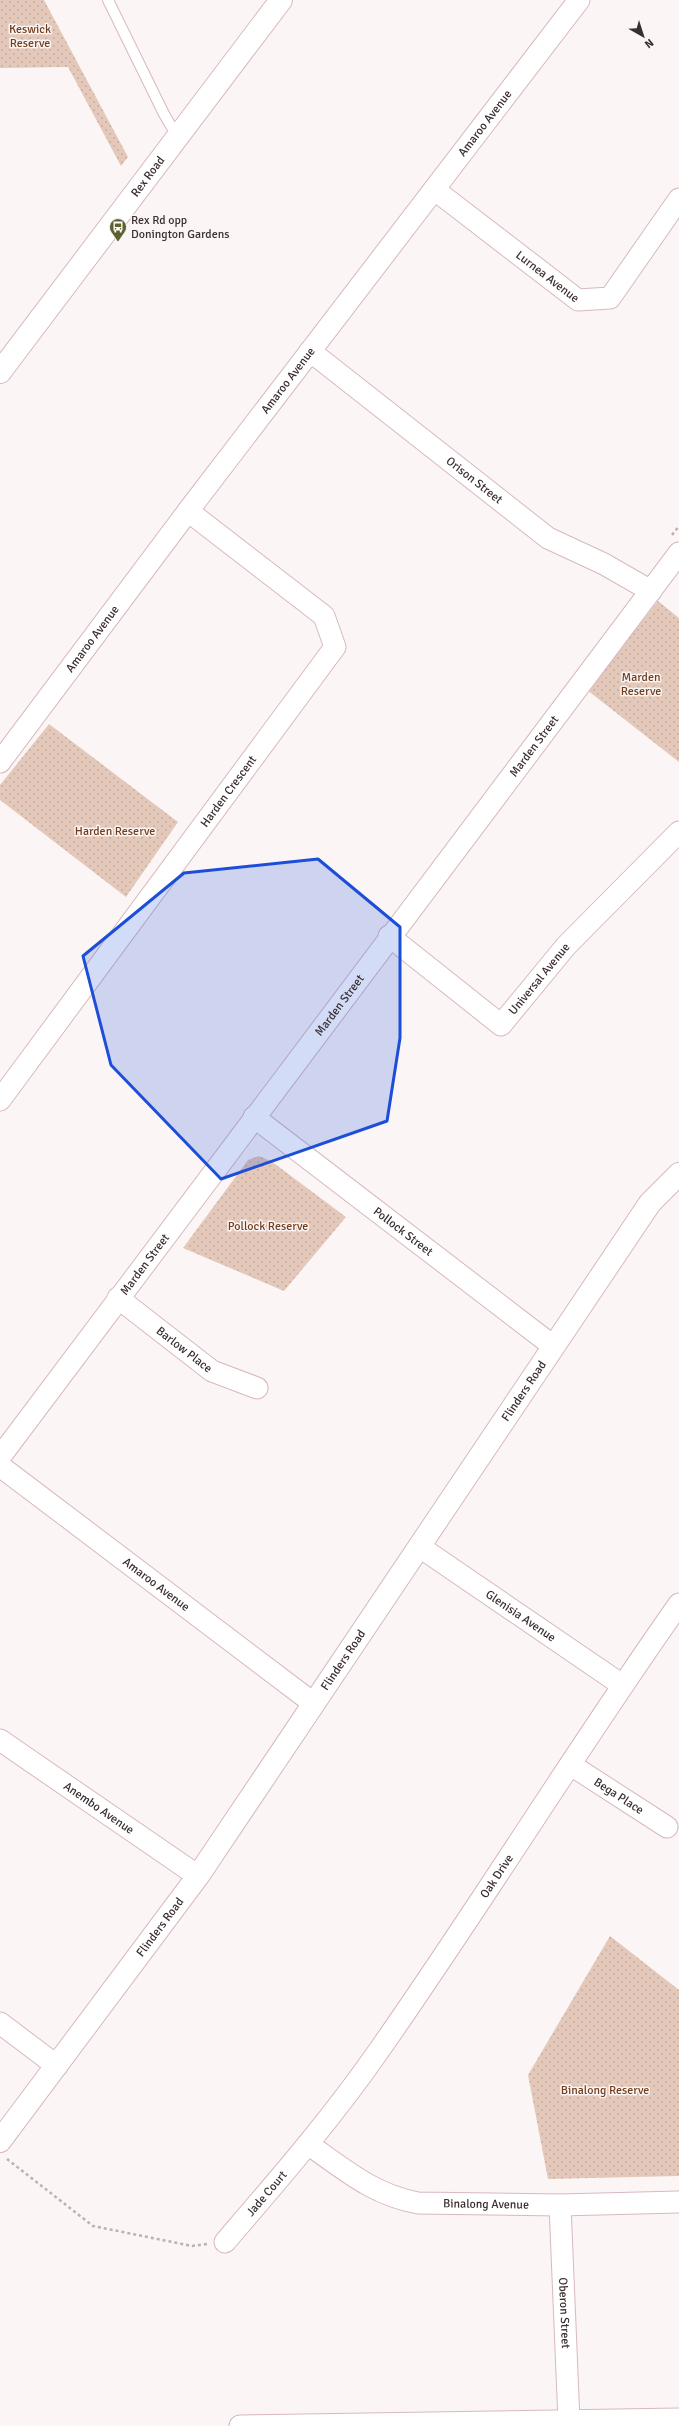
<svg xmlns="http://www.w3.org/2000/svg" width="679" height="2426" viewBox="0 0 679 2426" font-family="Signika,sans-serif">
<defs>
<pattern id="green-dots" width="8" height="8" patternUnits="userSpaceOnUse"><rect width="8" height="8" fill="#e4c9bb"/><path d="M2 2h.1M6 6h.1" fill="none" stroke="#c4ada1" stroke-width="1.8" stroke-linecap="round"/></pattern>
</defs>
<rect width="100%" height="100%" fill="#fbf5f5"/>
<path fill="url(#green-dots)" d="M0 0H44L128 157 121 166 68 67 0 68Z
M658 601 679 618V762L587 690Z
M49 724 178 822 126 897 0 800V785Z
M259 1156 271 1161 346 1217 284 1291 183 1248 248 1160Z
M610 1936 679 1990V2176L548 2179 528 2075Z"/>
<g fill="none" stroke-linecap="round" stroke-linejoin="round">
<g stroke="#d8b9bd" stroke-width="12">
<path id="service" d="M108 0 164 114 178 138"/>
</g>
<g stroke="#d8b9bd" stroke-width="23">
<g id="minor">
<path id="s1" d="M435 190 578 300 610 298 679 199"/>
<path id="s2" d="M310 351 548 538 604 564 651 591"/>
<path id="s3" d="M0 762 188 511 579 0"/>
<path id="s4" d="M389 936 501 1025 566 946 679 832"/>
<path id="s5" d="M0 1100 335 647 324 616 188 511"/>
<path id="s6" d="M254 1117 553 1346"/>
<path id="s7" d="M118 1298 212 1371 257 1388"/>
<path id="s8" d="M0 1457 679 553"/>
<path id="s9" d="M0 1466 313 1703"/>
<path id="s10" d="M420 1547 622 1685"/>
<path id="s11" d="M0 1740 198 1876"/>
<path id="s12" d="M571 1765 667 1827"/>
<path d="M0 2023 57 2066"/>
<path id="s13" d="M308 2144C345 2170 374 2195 418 2203L560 2205 679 2202"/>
<path id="s14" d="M560 2205 569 2421"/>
<path id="s15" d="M225 2242C279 2179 333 2117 380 2049 483 1902 576 1750 679 1604"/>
<path d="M240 2426 679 2419"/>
</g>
</g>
<g stroke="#d8b9bd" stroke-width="24">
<g id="tertiary">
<path id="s16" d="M0 372 281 0"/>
<path id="s17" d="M0 2141 198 1876 650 1203 679 1174"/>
</g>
</g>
<path stroke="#bab2b3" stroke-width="2.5" stroke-dasharray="3 3" stroke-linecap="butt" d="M672 535 679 526
M7 2159 93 2226 192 2246 207 2244"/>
<use href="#service" stroke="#fff" stroke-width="10"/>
<use href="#minor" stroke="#fff" stroke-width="21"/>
<use href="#tertiary" stroke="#fff" stroke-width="22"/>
</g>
<path fill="#1d4ed8" fill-opacity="0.2" stroke="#1d4ed8" stroke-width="3" stroke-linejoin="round" d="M318 859 400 927V1038L387 1121 221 1179 111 1065 83 956 184 873Z"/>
<defs>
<g id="bus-pin" transform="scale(0.9)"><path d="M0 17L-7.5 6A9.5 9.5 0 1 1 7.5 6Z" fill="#5d5f2d" stroke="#fbf5f5"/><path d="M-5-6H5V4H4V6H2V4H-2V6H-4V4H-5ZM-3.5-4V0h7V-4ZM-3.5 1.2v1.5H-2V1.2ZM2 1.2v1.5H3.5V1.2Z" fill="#fff"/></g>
</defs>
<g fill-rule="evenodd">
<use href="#bus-pin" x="118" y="227"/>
</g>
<g text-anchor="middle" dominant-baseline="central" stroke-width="3" stroke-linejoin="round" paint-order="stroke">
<g font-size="12" fill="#733d1b" stroke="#fbf5f5">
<text x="30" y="29">Keswick<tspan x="30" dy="14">Reserve</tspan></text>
<text x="641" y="677">Marden<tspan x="641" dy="14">Reserve</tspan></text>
<text x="115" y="831">Harden Reserve</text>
<text x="268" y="1226">Pollock Reserve</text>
<text x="605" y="2090">Binalong Reserve</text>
</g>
<g font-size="12" fill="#3a2e30" stroke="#fbf5f5">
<text stroke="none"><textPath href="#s3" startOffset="802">Amaroo Avenue</textPath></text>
<text stroke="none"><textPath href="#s16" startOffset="245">Rex Road</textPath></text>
<text stroke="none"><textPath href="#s1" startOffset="142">Lurnea Avenue</textPath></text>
<text stroke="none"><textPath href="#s3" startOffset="478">Amaroo Avenue</textPath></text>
<text stroke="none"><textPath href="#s2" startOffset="209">Orison Street</textPath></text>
<text stroke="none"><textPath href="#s3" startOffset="154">Amaroo Avenue</textPath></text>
<text stroke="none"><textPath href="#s8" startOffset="889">Marden Street</textPath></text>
<text stroke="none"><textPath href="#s5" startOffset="384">Harden Crescent</textPath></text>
<text stroke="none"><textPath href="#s4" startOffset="203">Universal Avenue</textPath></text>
<text stroke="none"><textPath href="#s8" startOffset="565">Marden Street</textPath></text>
<text stroke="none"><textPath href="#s6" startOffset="188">Pollock Street</textPath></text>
<text stroke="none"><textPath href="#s8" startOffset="241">Marden Street</textPath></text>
<text stroke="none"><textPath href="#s7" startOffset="84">Barlow Place</textPath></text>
<text stroke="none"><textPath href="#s17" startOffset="915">Flinders Road</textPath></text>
<text stroke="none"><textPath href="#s9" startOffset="196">Amaroo Avenue</textPath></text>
<text stroke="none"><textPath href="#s10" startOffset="122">Glenisia Avenue</textPath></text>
<text stroke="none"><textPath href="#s17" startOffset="591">Flinders Road</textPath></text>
<text stroke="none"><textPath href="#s12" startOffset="57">Bega Place</textPath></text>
<text stroke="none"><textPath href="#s11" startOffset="120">Anembo Avenue</textPath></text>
<text stroke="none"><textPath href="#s15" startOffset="456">Oak Drive</textPath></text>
<text stroke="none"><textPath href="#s17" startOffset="267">Flinders Road</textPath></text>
<text stroke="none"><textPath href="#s15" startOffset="64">Jade Court</textPath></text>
<text stroke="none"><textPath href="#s13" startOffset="194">Binalong Avenue</textPath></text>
<text stroke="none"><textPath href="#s14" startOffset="108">Oberon Street</textPath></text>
</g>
<g font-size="12" fill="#3a2e30" stroke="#fbf5f5" text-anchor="start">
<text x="131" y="220">Rex Rd opp<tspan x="131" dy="14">Donington Gardens</tspan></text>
</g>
</g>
<g transform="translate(643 36) rotate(141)" stroke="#fbf5f5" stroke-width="3" paint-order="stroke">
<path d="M0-3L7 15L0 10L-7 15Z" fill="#3a2e30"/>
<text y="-6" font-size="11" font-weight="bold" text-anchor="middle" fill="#3a2e30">N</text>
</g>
</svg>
